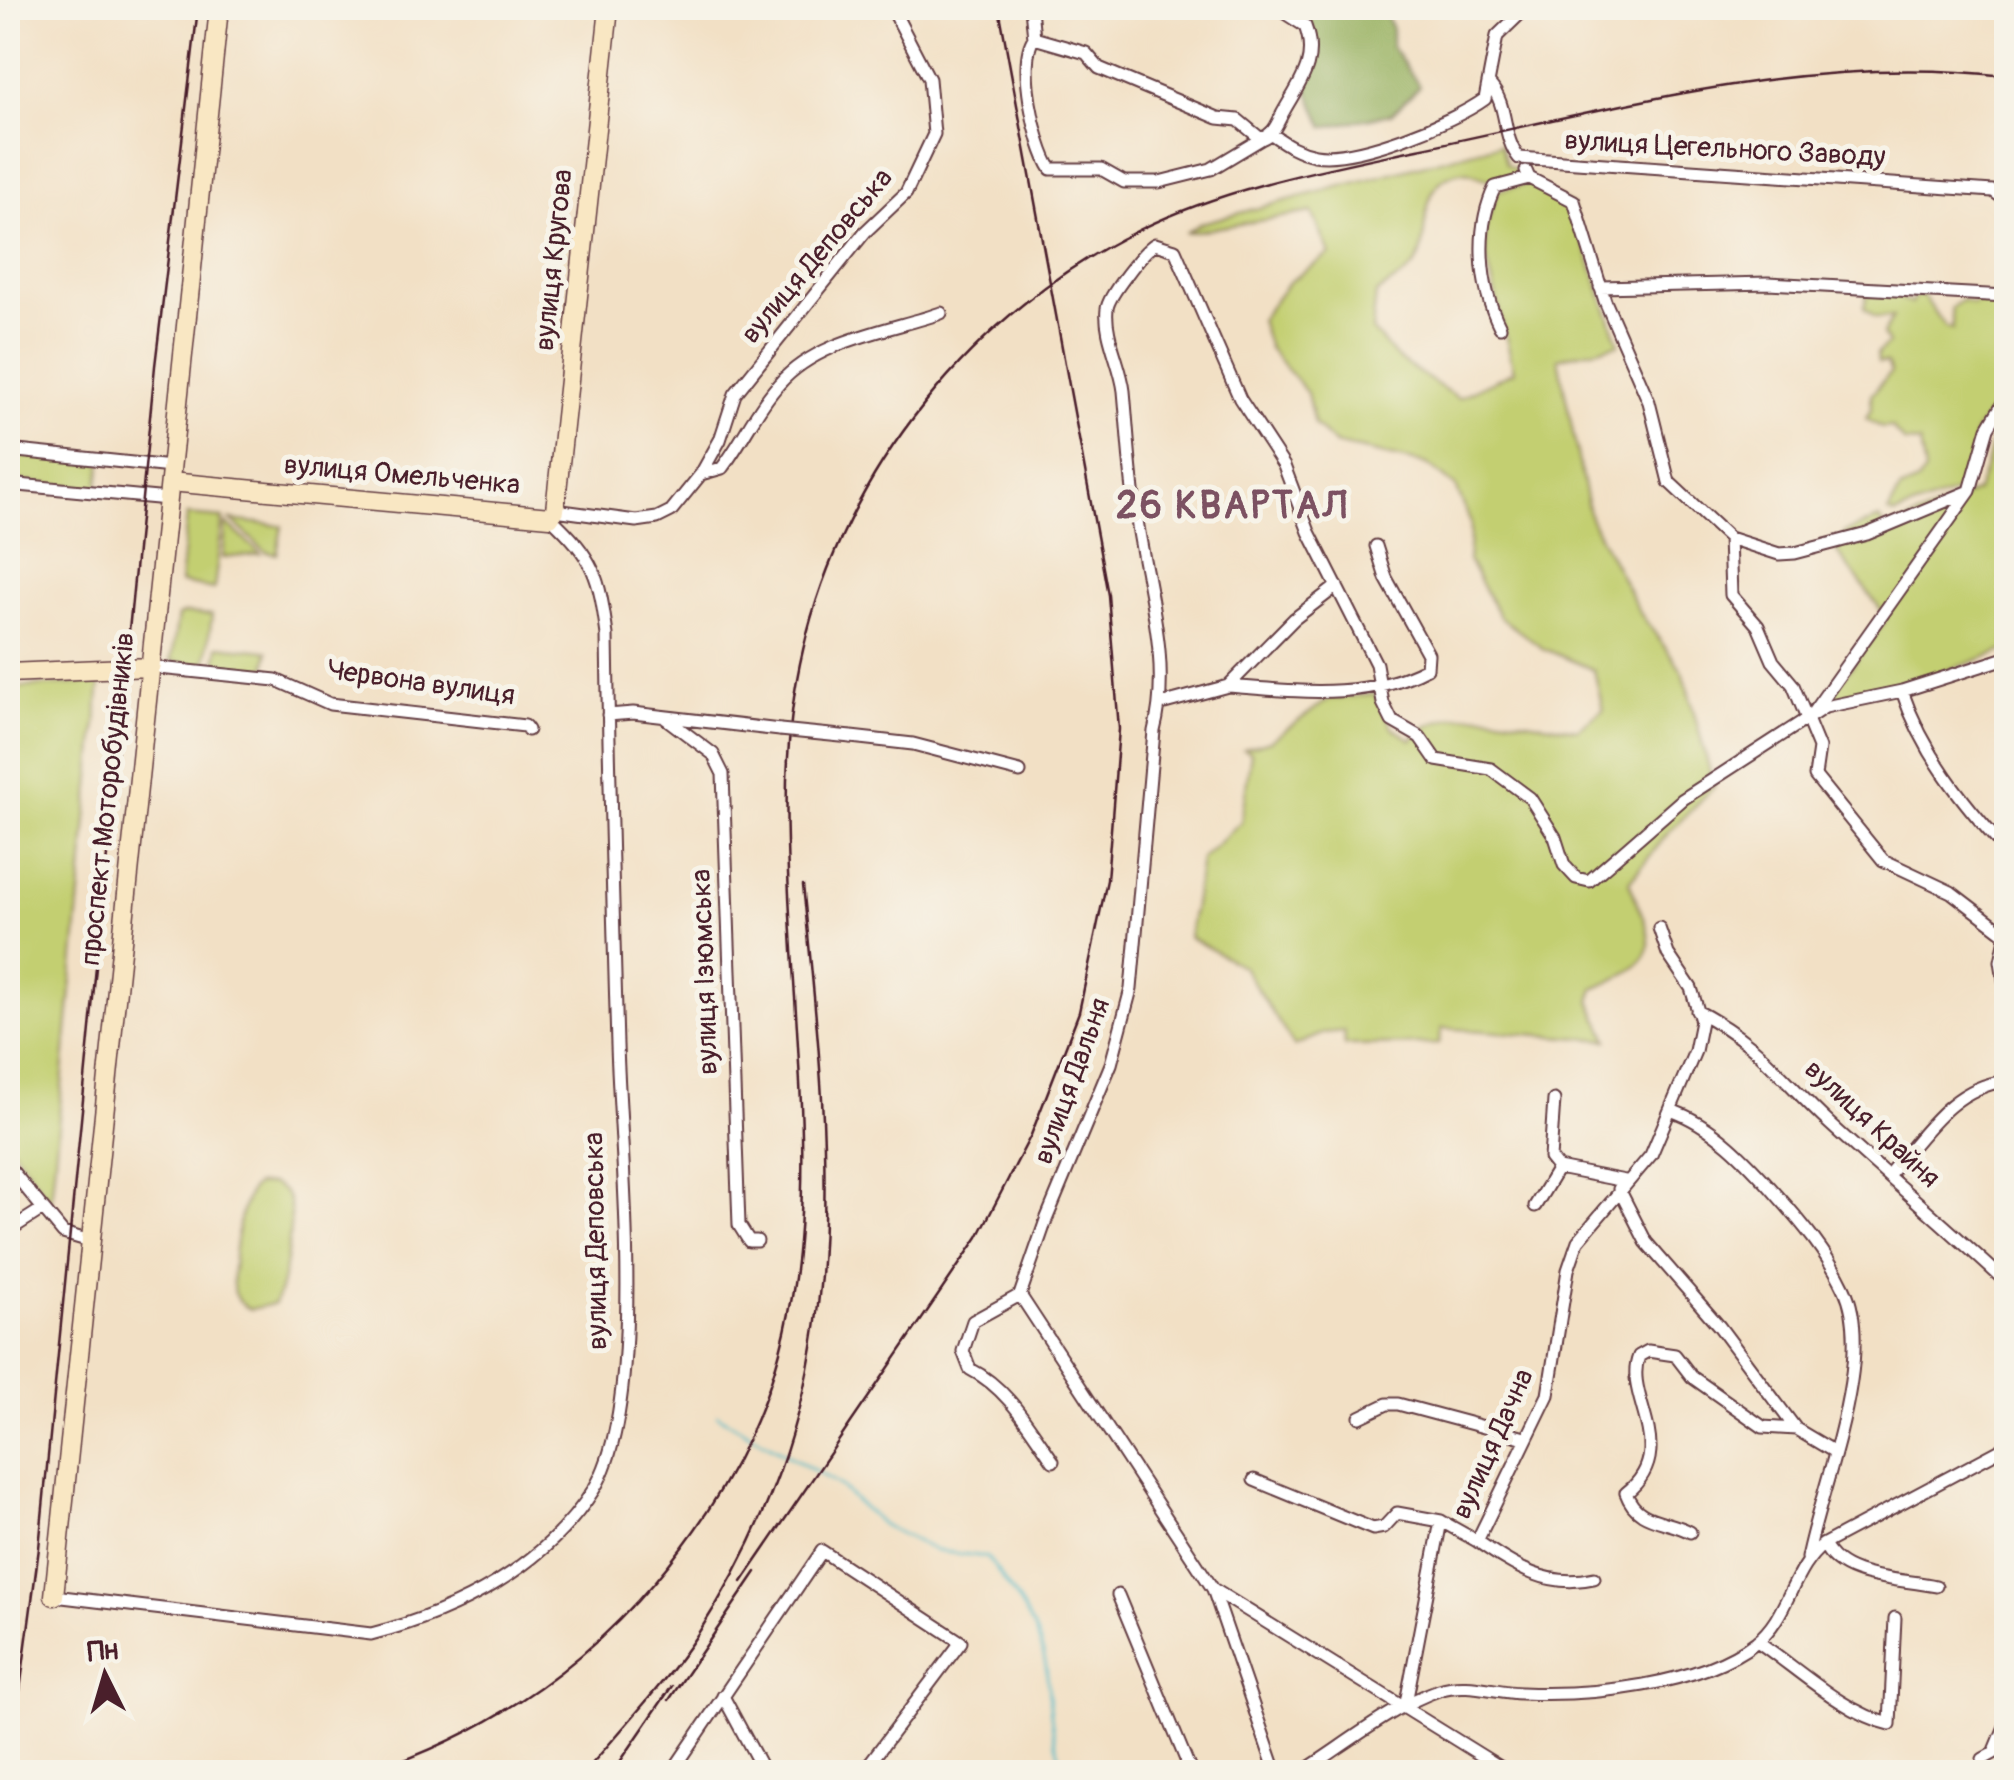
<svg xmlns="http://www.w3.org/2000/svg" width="2014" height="1780" viewBox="0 0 2014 1780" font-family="Pangolin,sans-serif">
<rect width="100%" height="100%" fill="#f7f3e8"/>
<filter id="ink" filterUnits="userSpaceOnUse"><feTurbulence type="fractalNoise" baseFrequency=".01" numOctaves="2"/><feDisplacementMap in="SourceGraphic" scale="20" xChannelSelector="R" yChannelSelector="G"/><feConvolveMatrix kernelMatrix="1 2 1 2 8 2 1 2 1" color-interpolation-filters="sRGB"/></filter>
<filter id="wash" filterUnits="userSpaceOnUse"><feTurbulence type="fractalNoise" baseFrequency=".0048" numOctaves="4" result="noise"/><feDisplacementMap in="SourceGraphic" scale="40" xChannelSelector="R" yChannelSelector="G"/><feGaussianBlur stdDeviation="2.25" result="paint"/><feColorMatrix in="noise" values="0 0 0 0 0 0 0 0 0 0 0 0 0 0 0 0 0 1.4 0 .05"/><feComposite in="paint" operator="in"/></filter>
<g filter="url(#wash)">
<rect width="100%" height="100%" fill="#f2e0c5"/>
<path fill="#c3cf71" stroke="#86774e" stroke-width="2.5" d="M1501 144 1506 164 1524 174C1514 176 1503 181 1493 180 1480 179 1469 169 1456 173 1413 186 1433 245 1413 267 1404 277 1387 285 1376 294L1372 330 1398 359 1458 398 1514 371 1487 260 1485 229 1498 190 1533 183 1571 205 1619 344 1558 358 1590 518 1640 613 1683 672 1714 787 1669 832 1629 882C1655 948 1667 957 1594 989L1590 1001 1608 1040 1442 1028 1439 1044 1345 1045 1344 1031 1324 1033 1294 1046 1243 967 1189 937 1201 859 1241 822 1251 753 1244 749 1270 741 1329 699 1374 694 1392 727 1412 740C1445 696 1530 724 1577 729L1603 710 1594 670 1542 648 1500 617 1468 561 1471 523 1456 487 1427 464 1335 444 1314 424 1307 393 1269 348 1260 320 1289 282 1330 254 1312 212 1185 233 1201 223Z
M1893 293 1911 304 1914 296H1923L1946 327 1953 329 1951 308 1962 300 1973 304 1985 296 2005 300 2000 308 2006 313V345L1999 363 2006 371V389L1975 432 1970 478 1956 492 1895 515 1888 513 1900 490 1917 482 1925 472 1920 443 1904 442 1891 427 1882 428 1866 418 1872 409 1871 395 1891 372 1887 363 1878 362 1877 354 1888 344 1883 334 1893 317H1875L1864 308 1867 294Z
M2006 404V650L1908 684 1825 703 1887 618 1836 550 1845 532 1879 519 1888 530 1977 491C1991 461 1989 436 2006 404Z
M8 454 102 463 97 490 8 480Z
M187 515 223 518 214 589 180 583Z
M231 520 282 526 277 554 266 552Z
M226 523 261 554 223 558Z
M185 613 212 615 205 667 171 661 178 616Z
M218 646 268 651 266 671 216 665Z
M100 682 51 1202 8 1142V688Z
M272 1184C280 1188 286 1192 289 1201 294 1217 284 1291 274 1304L251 1309C243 1306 237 1302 234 1293 229 1273 239 1196 256 1185Z"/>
<path fill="#9ab263" stroke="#726847" stroke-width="2.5" d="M1284 8H1383L1392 29V47L1420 86 1391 114 1324 127 1305 83 1313 38Z"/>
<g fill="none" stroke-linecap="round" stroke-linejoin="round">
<path stroke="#4dbac8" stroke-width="2.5" d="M717 1415 838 1484 881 1524 936 1551 987 1557C1011 1590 1039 1625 1046 1666 1051 1705 1049 1736 1066 1772"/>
</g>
</g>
<g filter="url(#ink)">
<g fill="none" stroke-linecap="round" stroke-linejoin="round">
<g stroke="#633c42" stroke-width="15">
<path id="street" d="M1031 8 1034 38 1086 53 1099 68 1218 118 1238 120 1261 139C1276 133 1277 122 1285 109 1301 81 1318 60 1305 26L1277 8
M1034 38C1017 61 1035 145 1051 169H1101L1124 182H1159L1211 169 1261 139
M1490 85C1509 106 1501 136 1519 158L1993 191 2006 200
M1273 135C1286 144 1298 152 1315 155 1355 162 1452 123 1485 99L1497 36 1526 8
M1529 178 1574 201 1605 301 1649 402 1669 482 1729 538 1779 554 1795 553 1867 534 1970 491
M1600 287 1768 283 2006 296
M1500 327C1479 286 1475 228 1495 187L1529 178 1526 171
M8 450 171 467
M701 474 720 440 735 394 865 232 906 193 934 134 929 79 892 8
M8 484 168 499
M555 510 636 521 657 518 671 511 701 474 722 468C743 441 756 409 779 384 817 340 888 331 941 313
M1729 538 1731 595 1758 626 1773 661 1793 685 1819 748 1815 776 1883 860 1951 892 2006 934
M149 667 276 680 330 704 525 726 528 730
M1228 686C1297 691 1364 701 1427 668L1428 654 1386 578 1376 546
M1902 691C1923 753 1962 802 2006 850
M1161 704 1228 686 1294 619 1337 586
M1814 711 1970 491 1988 428 2006 398
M608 715 633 713 780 730
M664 717 713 754 723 774 739 1225 749 1241H757
M851 737 913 744 1020 772
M2006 938 2001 961 2006 992
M1697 1011C1762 1045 1779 1077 1830 1124 1888 1177 1948 1228 2006 1282
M1554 1100 1550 1158 1558 1168
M1670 1110C1713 1124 1748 1162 1777 1195 1802 1223 1828 1254 1844 1288 1877 1356 1821 1486 1807 1558
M8 1166 63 1233 90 1241
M1889 1174C1923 1136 1951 1087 2006 1081
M1619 1189 1646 1242 1719 1326 1796 1429 1833 1451
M1535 1206 1558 1168 1625 1181
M8 1231 41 1210
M1020 1295 973 1321 963 1351 970 1369C1008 1388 1029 1427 1053 1461
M1360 1417 1387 1404H1398L1525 1438
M1254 1480 1373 1529 1384 1527 1397 1513 1441 1521
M1690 1532C1666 1519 1637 1524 1626 1493 1681 1450 1622 1396 1639 1356L1648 1351 1675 1355 1692 1377 1763 1427 1796 1429
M1477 1541C1514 1566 1547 1589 1594 1578
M1824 1544C1840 1581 1901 1578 1936 1586
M1213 1589 1508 1772
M8 1591 12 1593
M1118 1595 1191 1772
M54 1596 371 1634C458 1612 546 1566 594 1489 648 1402 620 1151 617 1045 613 908 609 772 607 635 599 576 595 559 550 517
M1757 1641C1798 1669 1844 1713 1890 1724L1895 1618
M723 1696 764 1772
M1405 1708 1441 1521 1477 1541 1548 1395 1568 1270 1578 1241 1651 1155 1695 1051 1701 1021 1691 988 1668 954 1659 928
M1983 1759 1994 1753 2006 1724
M672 1772 822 1551 961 1642 863 1772
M1276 1772 1213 1589 1020 1295 1046 1220 1111 1064 1131 989 1154 731C1172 664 1147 587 1137 520 1130 477 1128 434 1124 391 1121 365 1104 335 1107 309 1108 296 1144 250 1155 244L1175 250 1240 399 1284 466 1309 532 1376 664 1383 703 1392 721 1420 737 1436 760 1491 769 1530 798 1555 837 1564 865 1576 878 1589 881 1683 799 1825 707 1902 691 2006 658
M1302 1772C1342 1747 1394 1705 1439 1690 1466 1681 1494 1692 1521 1693 1590 1696 1699 1686 1756 1642 1789 1617 1791 1569 1824 1544L2006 1447"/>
</g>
<g stroke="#633c42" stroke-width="21">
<path id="secondary" d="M170 482 550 517 555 510 609 8
M8 673 149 667
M54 1596 219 8"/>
</g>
<use href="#street" stroke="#fff" stroke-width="11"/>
<use href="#secondary" stroke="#f9e7c3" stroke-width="18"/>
<path stroke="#4a1f2b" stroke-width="2.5" d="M9 1772 39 1548 155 366 198 8"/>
<path stroke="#4a1f2b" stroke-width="2.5" d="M742 1582 978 1237 1031 1135 1079 1012 1107 880 1119 729 1108 595 999 8
M669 1700 756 1572
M371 1772C483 1735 579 1671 655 1581 859 1341 794 1127 787 843 785 778 788 713 803 650 843 472 976 309 1139 230 1226 187 1324 169 1418 149 1612 109 1807 52 2006 76
M585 1772C623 1727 667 1681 699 1632 859 1386 831 1160 803 885
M613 1772 672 1686"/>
<g stroke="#633c42" stroke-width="15" stroke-linecap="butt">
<path id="street-bridge" d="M780 730 851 737"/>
</g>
<use href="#street-bridge" stroke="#fff" stroke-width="11"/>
</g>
</g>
<g text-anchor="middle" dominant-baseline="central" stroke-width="10" stroke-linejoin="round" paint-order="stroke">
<g font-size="28" fill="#4a1f2b" stroke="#f7f3e8">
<text transform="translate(1725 149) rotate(3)">вулиця Цегельного Заводу</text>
<text transform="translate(817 256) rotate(-50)">вулиця Деповська</text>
<text transform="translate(554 260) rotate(-84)">вулиця Кругова</text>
<text transform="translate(402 475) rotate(5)">вулиця Омельченка</text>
<text transform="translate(421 683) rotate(8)">Червона вулиця</text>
<text transform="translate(108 799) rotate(-84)">проспект Моторобудівників</text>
<text transform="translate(705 972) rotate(-92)">вулиця Ізюмська</text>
<text transform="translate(1072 1081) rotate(-70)">вулиця Дальня</text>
<text transform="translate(1872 1124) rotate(43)">вулиця Крайня</text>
<text transform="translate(596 1241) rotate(-91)">вулиця Деповська</text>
<text transform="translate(1493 1444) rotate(-66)">вулиця Дачна</text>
</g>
<g font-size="38" font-weight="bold" letter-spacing="2.5" fill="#7c5162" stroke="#f7f3e8">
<text x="1232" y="506">26 КВАРТАЛ</text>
</g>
</g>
<rect width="2014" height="1780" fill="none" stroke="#f7f3e8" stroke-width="40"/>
<g transform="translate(105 1675) rotate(355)" stroke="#f7f3e8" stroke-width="8" paint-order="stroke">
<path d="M0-8L18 38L0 25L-18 38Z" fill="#4a1f2b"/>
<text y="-15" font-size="28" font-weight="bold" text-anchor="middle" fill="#4a1f2b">Пн</text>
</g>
</svg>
